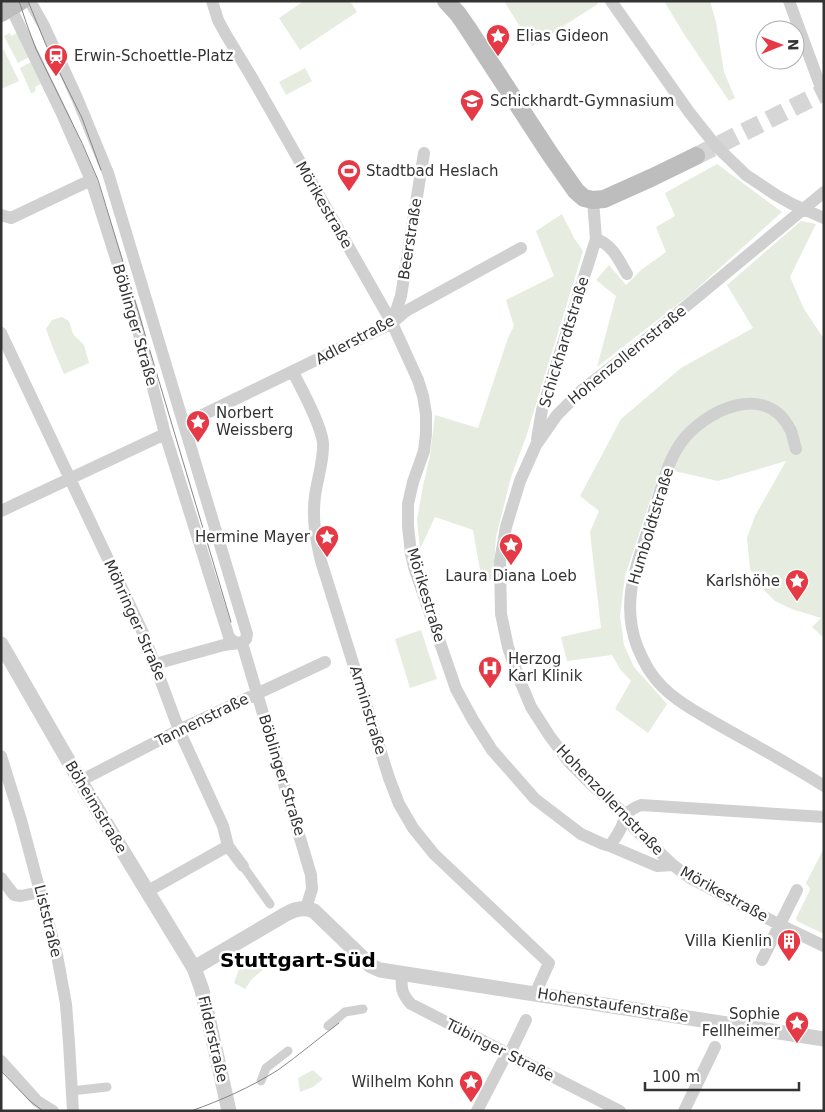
<svg xmlns="http://www.w3.org/2000/svg" width="825" height="1112" viewBox="0 0 825 1112" font-family="'DejaVu Sans',sans-serif">
<rect width="100%" height="100%" fill="#fff"/>
<path fill="#e6ecdf" d="M304 1H350L357 12 300 50 279 18Z
M504 1H596L598 4 532 46Z
M664 1H710L716 22 724 72 735 98 729 101 684 34Z
M10 33 11 36 17 33 29 57 18 63 4 36Z
M4 50 19 81 1 89V51Z
M31 62 41 84 35 87 36 90 34 91 35 92 31 93 20 68Z
M305 68 312 81 286 95 279 82Z
M717 164 782 212 691 294 597 367 616 296 596 280 609 265 626 285 641 270 666 252 656 227 675 216 665 193Z
M562 214 574 238 583 251 526 437 511 477 496 537 493 579 482 581 473 530 435 517 420 549 417 520 423 486 430 456 435 415 478 428 508 338 514 326 506 300 554 276 536 231Z
M801 221 816 224 790 277 804 309 824 339V638L812 627 821 618 792 609 775 601 761 587 750 569 747 538 755 516 786 461 718 481 661 468 625 576 620 616 624 645 634 667 667 704 648 733 615 709 631 681 620 669 612 655 567 661 561 637 601 628 590 532 599 511 580 496 621 419 681 368 753 328 727 285Z
M62 317 69 321 73 334 84 345 89 363 64 374 53 348 46 329 52 320Z
M421 630 437 679 410 688 395 639Z
M824 848V934L797 921 796 918 809 892 810 889 806 883Z
M258 954 266 967 252 979 245 989 234 983 239 969Z
M313 1070 323 1079 313 1087 300 1092 298 1078Z"/>
<g fill="none" stroke-linecap="round" stroke-linejoin="round">
<path stroke="#d6d6d6" stroke-width="18" stroke-dasharray="18 9" stroke-linecap="butt" d="M696 156 824 92"/>
<path stroke="#d0d0d0" stroke-width="9" d="M243 866 270 904
M328 1026 345 1012 363 1009
M261 1081 266 1068 288 1051
M71 1091 107 1087"/>
<path stroke="#d0d0d0" stroke-width="12" d="M30 1 44 26 77 98 108 173 247 634 246 639 242 643
M212 1 218 20 225 33 251 76 392 323 418 380 423 396 426 414V434L424 451 413 482 408 504V526L411 554 414 567 456 689 473 720 492 750 535 799 581 834 603 844 610 846 657 866 673 865
M611 1 689 112 716 146 746 175 776 195 792 204 824 218
M789 1 824 96
M11 8 63 116 91 180 134 315 165 434 229 637 234 642 242 643
M824 192 632 351 582 390 557 415 536 445 520 481 506 527 500 561 501 614 508 647 518 676 531 707 549 735 569 762 592 785 626 815 634 828 673 865 690 878 780 925 824 946
M1 215 11 218 91 180
M596 239C612 244 619 260 627 274
M392 323 401 296 424 153
M1 333 143 633 179 730 223 826 228 846 243 866
M293 372C302 390 321 424 323 443 324 460 317 480 315 496 312 519 316 540 321 561L389 778 399 804 413 828 434 854 549 963 535 994
M184 424 392 323 406 311 521 248
M537 439 542 410 596 239 593 200
M796 449C794 443 793 436 791 431 767 380 704 410 680 444 667 463 661 489 654 511 640 558 619 597 637 646 641 655 645 665 651 673 667 697 695 711 719 725 754 745 790 764 824 786
M1 511 165 434
M242 643 311 875 312 889 306 908
M155 664 224 645 239 643
M1 756 21 820 57 955 66 1004 69 1043 73 1111
M80 781 179 730 325 662
M610 846C614 840 618 834 621 828 627 814 626 811 641 805L824 817
M1 878 14 895 21 896 40 892
M148 891 228 846
M762 960 797 890
M402 974C401 988 401 993 411 1004L620 1111
M1 1061 37 1101 53 1111
M477 1111 507 1053 512 1049 526 1020
M684 1111 715 1047"/>
<path stroke="#d0d0d0" stroke-width="15" d="M1 644 80 781 194 968 202 990 229 1111
M194 968 286 914C295 909 304 906 314 911L371 966 380 970 824 1039"/>
<path stroke="#bdbdbd" stroke-width="18" d="M446 1 458 14 467 27 550 154 576 191 584 198 593 200 604 199 653 177 696 156
M1 13 21 1"/>
<path stroke="#888" stroke-width="1" d="M19 1 27 25 36 49 82 143 98 180 138 311 231 622
M28 1 46 45 82 118 101 170
M1 1071 30 1101 43 1111
M191 1111C222 1100 251 1087 278 1070 299 1055 319 1038 339 1023"/>
</g>
<defs>
<g id="sight-pin" transform="scale(1.25)"><path d="M0 17L-7.5 6A9.5 9.5 0 1 1 7.5 6Z" fill="#e63946" stroke="#fff"/><path d="M0-6L1.8-2.2L6-1.7L2.9 1.2L3.7 5.4L0 3.3L-3.7 5.4L-2.9 1.2L-6-1.7L-1.8-2.2Z" fill="#fff"/></g>
<g id="station-pin" transform="scale(1.25)"><path d="M0 17L-7.5 6A9.5 9.5 0 1 1 7.5 6Z" fill="#e63946" stroke="#fff"/><path d="M-3-6H3Q5-6 5-4V2Q5 4 3 4L4.5 6H3L1.5 4h-3L-3 6H-4.5L-3 4Q-5 4-5 2V-4Q-5-6-3-6ZM-3.5-4v3h7v-3ZM-3.5 1v1.5H-2V1ZM2 1v1.5H3.5V1Z" fill="#fff"/></g>
<g id="school-pin" transform="scale(1.25)"><path d="M0 17L-7.5 6A9.5 9.5 0 1 1 7.5 6Z" fill="#e63946" stroke="#fff"/><path d="M0-5L7-2L0 1L-7-2ZM-4 1L0 2.5L4 1V4Q0 6-4 4Z" fill="#fff"/></g>
<g id="stadium-pin" transform="scale(1.25)"><path d="M0 17L-7.5 6A9.5 9.5 0 1 1 7.5 6Z" fill="#e63946" stroke="#fff"/><path d="M0-5a6.5 5 0 1 0 0 10a6.5 5 0 1 0 0-10ZM-3.5-1.8h7v3.6h-7Z" fill="#fff"/></g>
<g id="hospital-pin" transform="scale(1.25)"><path d="M0 17L-7.5 6A9.5 9.5 0 1 1 7.5 6Z" fill="#e63946" stroke="#fff"/><path d="M-5-5h3v3.5h4V-5h3V5h-3V1.5h-4V5h-3Z" fill="#fff"/></g>
<g id="building-pin" transform="scale(1.25)"><path d="M0 17L-7.5 6A9.5 9.5 0 1 1 7.5 6Z" fill="#e63946" stroke="#fff"/><path d="M-4-6H4V6H1V3H-1V6H-4ZM-2.5-4.3h1.7v1.8h-1.7ZM.8-4.3h1.7v1.8H.8ZM-2.5-1h1.7V.8h-1.7ZM.8-1h1.7V.8H.8Z" fill="#fff"/></g>
</defs>
<g fill-rule="evenodd">
<use href="#sight-pin" x="498" y="36"/>
<use href="#station-pin" x="56" y="56"/>
<use href="#school-pin" x="472" y="101"/>
<use href="#stadium-pin" x="349" y="171"/>
<use href="#sight-pin" x="198" y="422"/>
<use href="#sight-pin" x="327" y="537"/>
<use href="#sight-pin" x="511" y="545"/>
<use href="#sight-pin" x="797" y="581"/>
<use href="#hospital-pin" x="490" y="668"/>
<use href="#building-pin" x="789" y="941"/>
<use href="#sight-pin" x="797" y="1023"/>
<use href="#sight-pin" x="471" y="1082"/>
</g>
<g text-anchor="middle" dominant-baseline="central" stroke-width="5" stroke-linejoin="round" paint-order="stroke">
<g font-size="15" fill="#333" stroke="#fff" text-anchor="start">
<text x="516" y="36">Elias Gideon</text>
<text x="74" y="56">Erwin-Schoettle-Platz</text>
<text x="490" y="101">Schickhardt-Gymnasium</text>
<text x="366" y="171">Stadtbad Heslach</text>
<text x="216" y="413">Norbert<tspan x="216" dy="17">Weissberg</tspan></text>
<text x="310" y="537" text-anchor="end">Hermine Mayer</text>
<text x="511" y="576" text-anchor="middle">Laura Diana Loeb</text>
<text x="780" y="581" text-anchor="end">Karlshöhe</text>
<text x="508" y="659">Herzog<tspan x="508" dy="17">Karl Klinik</tspan></text>
<text x="772" y="941" text-anchor="end">Villa Kienlin</text>
<text x="780" y="1014" text-anchor="end">Sophie<tspan x="780" dy="17">Fellheimer</tspan></text>
<text x="454" y="1082" text-anchor="end">Wilhelm Kohn</text>
</g>
<g font-size="15" fill="#333" stroke="#fff">
<text transform="translate(324 205) rotate(60)">Mörikestraße</text>
<text transform="translate(410 239) rotate(-81)">Beerstraße</text>
<text transform="translate(135 325) rotate(74)">Böblinger Straße</text>
<text transform="translate(355 340) rotate(-28)">Adlerstraße</text>
<text transform="translate(564 342) rotate(-73)">Schickhardtstraße</text>
<text transform="translate(627 355) rotate(-39)">Hohenzollernstraße</text>
<text transform="translate(651 526) rotate(-73)">Humboldtstraße</text>
<text transform="translate(426 595) rotate(73)">Mörikestraße</text>
<text transform="translate(135 620) rotate(66)">Möhringer Straße</text>
<text transform="translate(368 710) rotate(73)">Arminstraße</text>
<text transform="translate(202 720) rotate(-26)">Tannenstraße</text>
<text transform="translate(282 775) rotate(73)">Böblinger Straße</text>
<text transform="translate(610 800) rotate(46)">Hohenzollernstraße</text>
<text transform="translate(96 807) rotate(59)">Böheimstraße</text>
<text transform="translate(724 894) rotate(29)">Mörikestraße</text>
<text transform="translate(48 921) rotate(76)">Liststraße</text>
<text transform="translate(613 1005) rotate(9)">Hohenstaufenstraße</text>
<text transform="translate(213 1039) rotate(77)">Filderstraße</text>
<text transform="translate(500 1050) rotate(27)">Tübinger Straße</text>
</g>
<g font-size="20" font-weight="bold" fill="#000" stroke="#fff">
<text x="298" y="960">Stuttgart-Süd</text>
</g>
</g>
<rect width="825" height="1112" fill="none" stroke="#333333" stroke-width="5"/>
<g transform="translate(780 45) rotate(89)"><circle r="24" fill="#ffffff" stroke="#adadad"/>
<path d="M0-4L9 19L0 12L-9 19Z" fill="#e63946"/>
<text y="-8" font-size="14" font-weight="bold" text-anchor="middle" fill="#333333">N</text>
</g>
<path d="M645 1082v8h154v-8" fill="none" stroke="#333333" stroke-width="2.5"/>
<text x="652" y="1082" font-size="15" fill="#333333" stroke="#ffffff" stroke-width="4" paint-order="stroke">100 m</text>
</svg>
